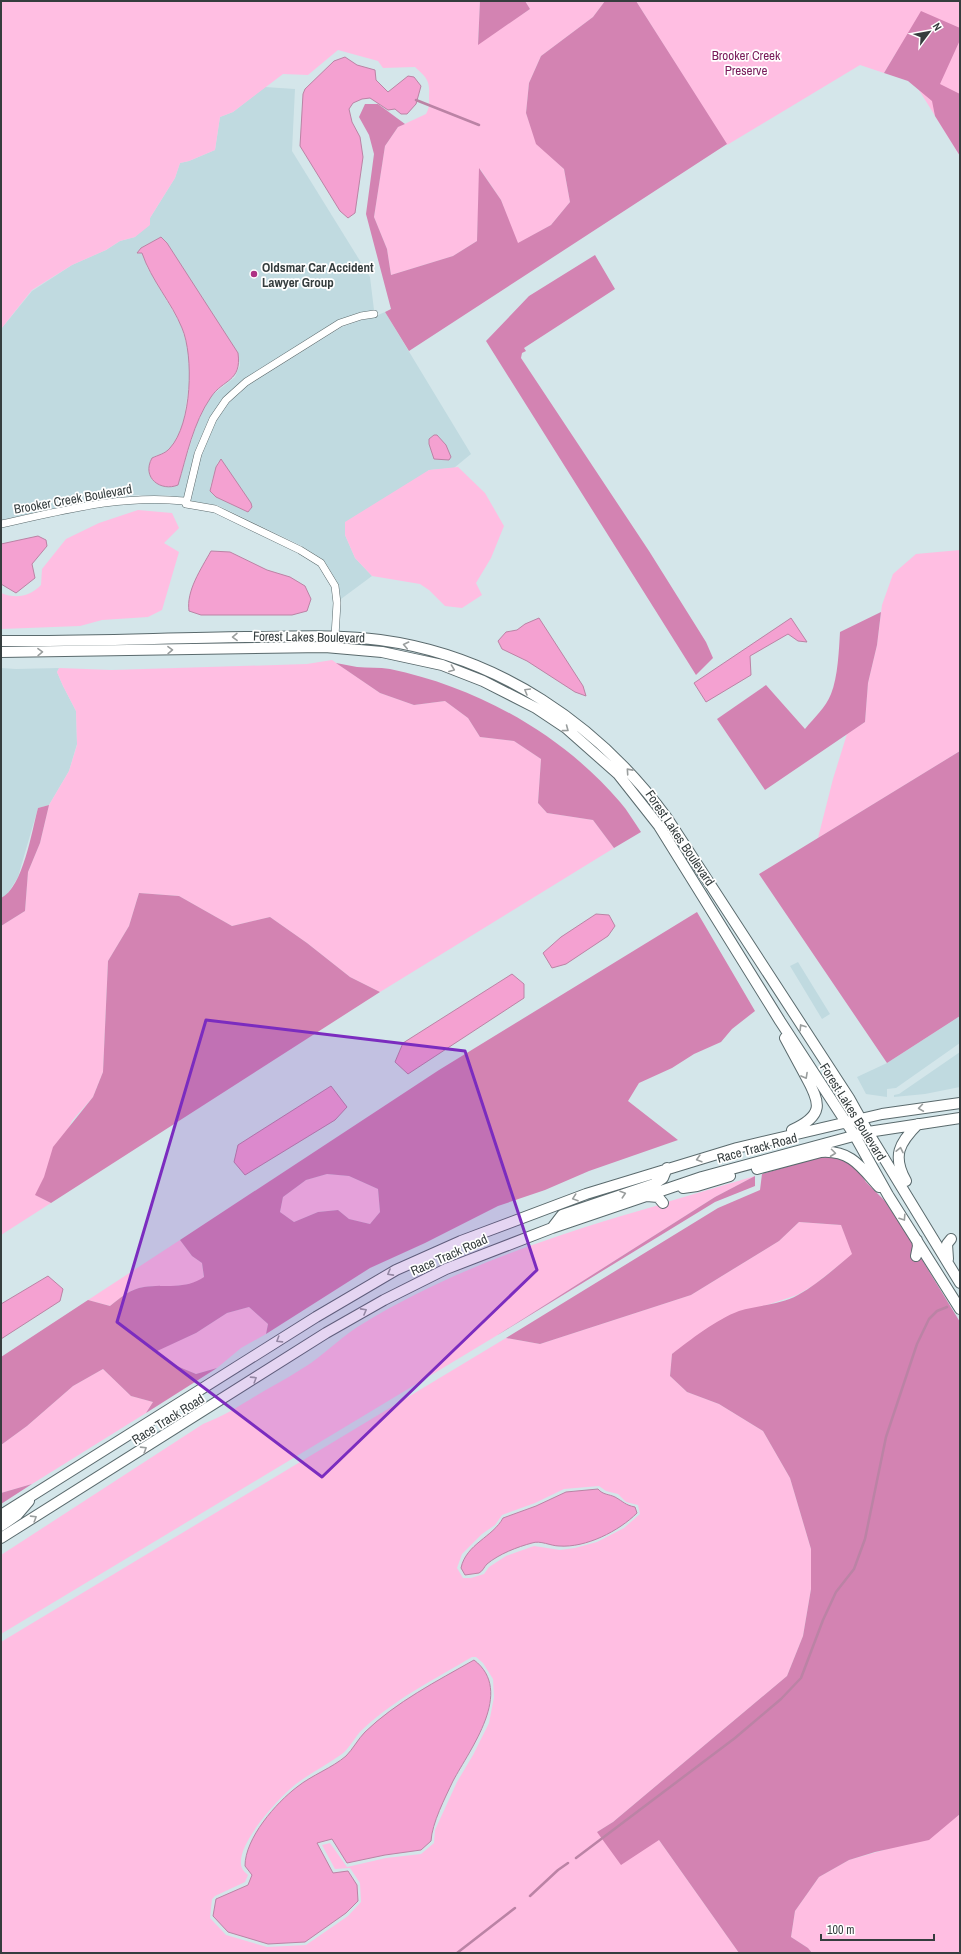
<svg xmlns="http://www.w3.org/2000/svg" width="961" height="1954" viewBox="0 0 961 1954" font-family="'Archivo Narrow',sans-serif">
<rect width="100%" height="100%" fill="#d4e6ea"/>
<path fill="#c0dae0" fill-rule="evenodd" d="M265 87 295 89 292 151 370 277 374 310 360 312 338 320 244 379 224 397 209 418 194 453 184 497 162 495H132L86 502 1 520V329L32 291 72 265 106 250 120 241 135 237 150 218 175 178 180 163 189 161 215 150 220 117 233 112ZM161 237 167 243 238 354 240 365 235 377 211 396 197 423 178 485 156 456 164 454 171 447 180 432 184 418 191 371 188 349 181 325 147 267 141 248Z
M385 312 471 454 454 468 429 470 345 535 355 558 372 576 341 599 338 583 324 560 302 546 217 505 191 501 202 455 216 421 229 403 249 385 342 327 362 320 378 317V315ZM218 461 248 512 216 497 210 487Z
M1 668 16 669 59 668 57 672 63 686 76 711 77 744 69 771 49 805 38 808 18 877 7 895 1 898Z
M798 962 830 1014 822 1019 790 966Z
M960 1016V1043L896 1088 887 1089V1097L866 1094 857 1077 887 1063Z
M960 1052V1087L925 1094 894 1097V1095L899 1094Z"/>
<path fill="#ffbee2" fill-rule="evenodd" d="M1 1H480L478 44 530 9 525 1H605L593 17 541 56 529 83 526 113 537 144 564 169 570 202 551 225 517 244 501 200 480 169 477 241 453 256 391 275 387 249 374 217 385 146 398 127 426 114C430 107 429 103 429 95 430 80 426 77 415 67L383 68 378 61 338 50 308 75 283 74 233 112 220 117 215 150 189 161 180 163 175 178 150 218V225L135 237 120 241 106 250 72 265 32 290 1 329Z
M636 1H960V156L896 53 884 73 860 65 727 145Z
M458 467 485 493 504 526 491 558 476 583 482 595 462 608 445 606 429 590 420 584 372 576 355 558 345 535V522L429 470Z
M138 510 172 513 179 528 164 543 179 552 162 610 148 617 102 620 80 626 1 629V593C16 599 29 597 41 585L42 569 66 539 99 523Z
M960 550V751L818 838 833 779 847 734 865 722 868 683 877 645 882 605 893 574 916 554Z
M332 660 380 693 414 705 445 701 468 718 480 737 514 741 541 759 538 803 547 813 593 820 614 848 380 992 350 977 307 943 270 917 232 926 179 896 139 893 129 926 108 961 103 1072 93 1097 72 1121 36 1195 51 1203 1 1235V926L25 911 28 872 40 843 49 805 69 771 77 745 76 711 63 686 57 672 59 668 112 670 307 664Z
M327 1174 349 1176 378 1189 380 1212 370 1224 349 1219 338 1210 318 1212 294 1222 280 1212 283 1197 306 1180Z
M755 1176 715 1197 496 1336 1 1634V1555L203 1424C225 1416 244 1403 264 1391 280 1382 296 1373 311 1363 329 1350 345 1334 364 1323 454 1268 558 1234 659 1205L660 1208 668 1205 667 1202Z
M799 1222 841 1225 853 1254 814 1285 797 1295 767 1305 738 1312 672 1354 670 1376 687 1392 719 1404 763 1431 790 1478 811 1549V1589L803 1636 787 1676 613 1822 597 1832 659 1840 739 1953H1V1642L506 1338 540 1344 691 1295 779 1241ZM599 1486 606 1491 618 1494 626 1502 638 1505 640 1514 624 1528 597 1542 575 1548 560 1550 534 1546 506 1556 489 1567 484 1574 471 1578H463L457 1568 462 1554 482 1534 495 1525 502 1515 535 1503 564 1489ZM472 1657H476L483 1663 493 1679 494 1697 489 1723 473 1755 457 1782 435 1830 434 1843 421 1854 386 1858 347 1867 330 1843 322 1845 335 1869 350 1868 360 1883 361 1902 348 1916 306 1945 267 1947 226 1935 210 1918 212 1899 215 1896 245 1882 248 1875C246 1873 243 1871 242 1868 233 1847 280 1796 296 1784 310 1773 327 1765 342 1754 350 1748 355 1736 363 1729 395 1699 435 1679 472 1657Z
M180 1240 192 1256 202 1263 204 1278C185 1290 165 1284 144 1287 130 1289 120 1298 110 1306L88 1300Z
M249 1307 268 1324 266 1334 241 1348 217 1368 196 1374 172 1364 154 1352 196 1333 227 1313Z
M103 1369 131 1396 153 1402 146 1413 32 1484 1 1493V1445L27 1426 73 1386Z
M960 1814V1953H812L808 1948 791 1937 795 1911 819 1877 849 1860 901 1845 947 1824Z"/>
<path fill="#d383b2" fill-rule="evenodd" d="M480 1H525L530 9 478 45Z
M605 1H636L727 144 409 351 385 312 391 309 366 214 374 154 369 135 359 117 365 104H378L405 124 398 127 385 146 374 217 387 249 391 275 453 256 477 241 479 168 501 200 518 243 551 225 570 202 564 169 536 144 526 113 529 83 541 56 593 17Z
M921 11 960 28V40L940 84 960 94V156L935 116 932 101 908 81 884 73Z
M595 255 615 289 524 348 526 351 522 353 521 358 649 551 706 642 713 658 696 675 486 341 529 296Z
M881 612 877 645 868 683 865 722 765 790 717 719 766 685 805 729C814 718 826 707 831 694 838 677 839 649 840 632Z
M336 663C343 664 350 666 357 667 368 668 379 667 390 669 477 687 562 734 620 802 628 811 634 822 641 832L614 848 593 820 547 813 538 803 541 759 514 741 480 737 468 718 445 701 414 705 380 693Z
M960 751V1016L887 1063 759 874Z
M49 805 40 843 28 872 25 911 1 926V898C23 888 32 830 38 808Z
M139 893 179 896 232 926 270 917 307 943 350 977 380 992 51 1203 35 1195 44 1177 53 1147 93 1097 103 1072 108 961 129 926Z
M697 912 755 1011 732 1029 721 1042 694 1054 672 1068 639 1083 628 1101 678 1140 589 1171 545 1190 498 1206 425 1243 370 1268 266 1334 268 1324 249 1307 227 1313 196 1333 155 1352 172 1364 196 1374 217 1368 146 1413 153 1402 131 1396 103 1369 73 1386 27 1426 1 1445V1357L88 1300 110 1306C120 1298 130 1289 144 1287 165 1284 185 1290 204 1277L202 1263 192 1256 180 1240 439 1070ZM327 1174 349 1176 378 1189 380 1212 370 1224 349 1219 338 1210 318 1212 294 1222 280 1212 283 1197 306 1180Z
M823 1156 839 1158 857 1168 866 1182 885 1201 914 1246 911 1259 918 1261 921 1258 960 1322V1814L929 1840 875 1852 849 1860 819 1877 795 1911 791 1937 808 1948 812 1953H739L659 1840 621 1865 597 1832 613 1822 787 1676 803 1636 811 1589V1549L790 1478 763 1431 719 1404 687 1392 670 1376 672 1354C690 1340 717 1319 739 1311 758 1305 780 1305 798 1295 818 1284 835 1268 852 1254L841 1225 799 1222 779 1241 691 1295 540 1344 506 1338 718 1208 760 1190 762 1174Z
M755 1176V1186L715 1202 496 1336 715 1197Z
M32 1484 1 1504V1493Z"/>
<path fill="#f4a1d1" stroke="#bb83a5" d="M345 57 357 65 375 70 376 80 388 92 408 76 414 77 421 86 416 104 407 114H401L395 109 388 110 370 98 362 99 353 103 349 109 352 122 360 137 363 157 355 213 348 218 340 211 300 146 303 94 305 89 334 61Z
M161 237 167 243 238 353C242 382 223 379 211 397 193 423 187 455 178 485 161 492 141 478 152 458 158 455 165 454 170 448 192 424 194 356 182 328 172 303 151 280 142 253H137L141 248Z
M434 435H437L446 445 451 457 449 460 434 459 429 444V439Z
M221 459 251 503 252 507 248 512 216 497 210 491 216 467Z
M38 536 46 540 47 546 32 564 35 578 16 593 1 584V544Z
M211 551 230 552 267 570 290 577 305 586 311 599 307 611 292 615H201L189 611C186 591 201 569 211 551Z
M539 618 583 686 586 696 575 692 527 661 502 649 498 641 506 632 517 630 525 624Z
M791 618 807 642 798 641 788 634 750 656 751 675 706 702 694 683Z
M596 914 609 915 615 926 608 936 566 964 552 968 543 953 561 937Z
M512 974 524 984V998L408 1074 395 1062 403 1043Z
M331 1086 347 1107 335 1120 245 1175 234 1162 238 1145Z
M48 1276 63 1289 60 1301 1 1339V1304Z
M598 1489C603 1495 609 1494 615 1497 624 1502 625 1505 635 1507L637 1513C619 1531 586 1548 559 1546 551 1546 540 1540 532 1543 517 1547 499 1554 487 1564 484 1567 483 1571 479 1573L465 1575 461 1568C466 1544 493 1537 503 1518L536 1506 566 1492Z
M474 1660C515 1691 470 1749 453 1781 445 1798 432 1823 431 1841L421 1850 385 1855 347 1863 332 1839 317 1843 333 1873 348 1871 357 1885 358 1901 346 1913 305 1942 268 1944 228 1932 213 1916 216 1899 248 1885 252 1875 245 1866C245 1838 276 1803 297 1787 312 1775 332 1768 346 1756 353 1749 358 1739 365 1732 396 1702 437 1681 474 1660Z"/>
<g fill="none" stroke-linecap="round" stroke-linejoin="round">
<path stroke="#bb83a5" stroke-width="2.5" d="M416 100 479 125
M576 1858 735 1738 781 1699 801 1678 823 1620 836 1592 854 1569 865 1539 886 1437 917 1344 929 1319 937 1311 947 1307
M530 1896 558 1870 568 1863
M457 1953 515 1908"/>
<g stroke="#5a6a6d" stroke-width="8">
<path id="minor" d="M186 504 198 454 213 419 226 400 246 382 340 323 361 316 374 314
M1 524C61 511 122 494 184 501L186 504 215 509 300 550 321 563 335 586 337 603 335 636"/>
</g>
<g stroke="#5a6a6d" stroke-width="12">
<path id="secondary" d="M1 641C82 642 164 638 246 637 291 637 336 634 380 640 498 656 598 724 667 818L849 1098 868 1132 960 1283
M1 652 325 647 382 652 442 665 483 681 536 708 566 728 618 774 659 826 780 1021 855 1136 888 1195 960 1309
M785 1038C792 1051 799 1064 806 1077 821 1104 824 1115 792 1130
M757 1169 821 1152C851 1150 861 1167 879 1187
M906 1181C892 1156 899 1143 918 1124
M683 1188 697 1186 730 1176
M647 1196 658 1197 663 1203
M552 1228 562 1215 654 1184 663 1178 667 1168
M916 1256 918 1246 917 1240
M948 1259 947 1244 951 1239
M1 1515 316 1317 396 1270 461 1241 586 1194 737 1148 882 1114 960 1103
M1 1526 17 1515 29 1501
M1 1538 326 1333 384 1300 446 1269 552 1228 702 1177 868 1132 960 1118"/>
</g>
<use href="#minor" stroke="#fff" stroke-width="7"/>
<use href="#secondary" stroke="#fff" stroke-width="10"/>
</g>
<defs><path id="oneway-chevron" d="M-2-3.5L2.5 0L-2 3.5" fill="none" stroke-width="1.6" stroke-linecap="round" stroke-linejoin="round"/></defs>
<g stroke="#9a9e9e">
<use href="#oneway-chevron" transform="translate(235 637) rotate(179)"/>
<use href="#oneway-chevron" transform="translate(406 645) rotate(-168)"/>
<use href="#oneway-chevron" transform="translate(170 650) rotate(-1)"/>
<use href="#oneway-chevron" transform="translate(40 652) rotate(-1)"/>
<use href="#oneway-chevron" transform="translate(452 669) rotate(21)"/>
<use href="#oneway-chevron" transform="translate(527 691) rotate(-150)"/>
<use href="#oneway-chevron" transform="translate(566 729) rotate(37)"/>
<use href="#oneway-chevron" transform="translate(629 771) rotate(-132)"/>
<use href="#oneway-chevron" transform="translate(802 1027) rotate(-123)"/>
<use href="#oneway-chevron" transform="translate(805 1076) rotate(61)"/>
<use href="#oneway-chevron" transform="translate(921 1108) rotate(172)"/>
<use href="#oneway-chevron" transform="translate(900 1150) rotate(-78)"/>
<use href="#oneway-chevron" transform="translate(833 1153) rotate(7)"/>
<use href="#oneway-chevron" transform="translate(699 1159) rotate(164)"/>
<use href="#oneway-chevron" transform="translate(623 1194) rotate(-18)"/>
<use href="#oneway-chevron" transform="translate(575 1198) rotate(161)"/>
<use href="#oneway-chevron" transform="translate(903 1218) rotate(57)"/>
<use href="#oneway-chevron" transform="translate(390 1273) rotate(151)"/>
<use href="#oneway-chevron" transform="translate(364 1311) rotate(-29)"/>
<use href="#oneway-chevron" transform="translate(279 1340) rotate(148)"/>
<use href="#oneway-chevron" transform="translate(254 1379) rotate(-32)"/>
<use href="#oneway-chevron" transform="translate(144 1449) rotate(-32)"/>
<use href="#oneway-chevron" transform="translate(34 1518) rotate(-32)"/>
</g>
<path fill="#7b2cbf" fill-opacity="0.2" stroke="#7b2cbf" stroke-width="3" stroke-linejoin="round" d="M206 1020 465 1051 537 1270 322 1477 117 1322Z"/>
<circle fill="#ae3284" stroke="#fff" stroke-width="1.5" cx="254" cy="274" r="4"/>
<g text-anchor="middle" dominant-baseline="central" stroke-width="3.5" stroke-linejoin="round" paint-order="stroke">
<g font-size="13" fill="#781a59" stroke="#fff">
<text x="746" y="55">Brooker Creek<tspan x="746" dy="15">Preserve</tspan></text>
</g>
<g font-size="13" font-weight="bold" fill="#353d3e" stroke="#fff" text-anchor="start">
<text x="262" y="267">Oldsmar Car Accident<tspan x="262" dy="15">Lawyer Group</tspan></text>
</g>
<g font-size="13" fill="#353d3e" stroke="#fff">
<text transform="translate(73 499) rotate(-10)">Brooker Creek Boulevard</text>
<text transform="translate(309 637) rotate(1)">Forest Lakes Boulevard</text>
<text transform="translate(680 838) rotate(56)">Forest Lakes Boulevard</text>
<text transform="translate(853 1112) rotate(58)">Forest Lakes Boulevard</text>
<text transform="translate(757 1148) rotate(-15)">Race Track Road</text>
<text transform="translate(449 1255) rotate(-24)">Race Track Road</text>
<text transform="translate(168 1419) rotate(-32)">Race Track Road</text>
</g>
</g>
<rect width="961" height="1954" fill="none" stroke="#353d3e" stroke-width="4"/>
<g transform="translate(929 32) rotate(58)" stroke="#ffffff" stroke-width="3" paint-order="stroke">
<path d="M0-3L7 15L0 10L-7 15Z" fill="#353d3e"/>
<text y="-6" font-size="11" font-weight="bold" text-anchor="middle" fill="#353d3e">N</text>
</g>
<path d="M821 1934v6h113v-6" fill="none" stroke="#353d3e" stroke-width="2"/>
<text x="827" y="1934" font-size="12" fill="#353d3e" stroke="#ffffff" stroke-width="3" paint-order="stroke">100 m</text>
</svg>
